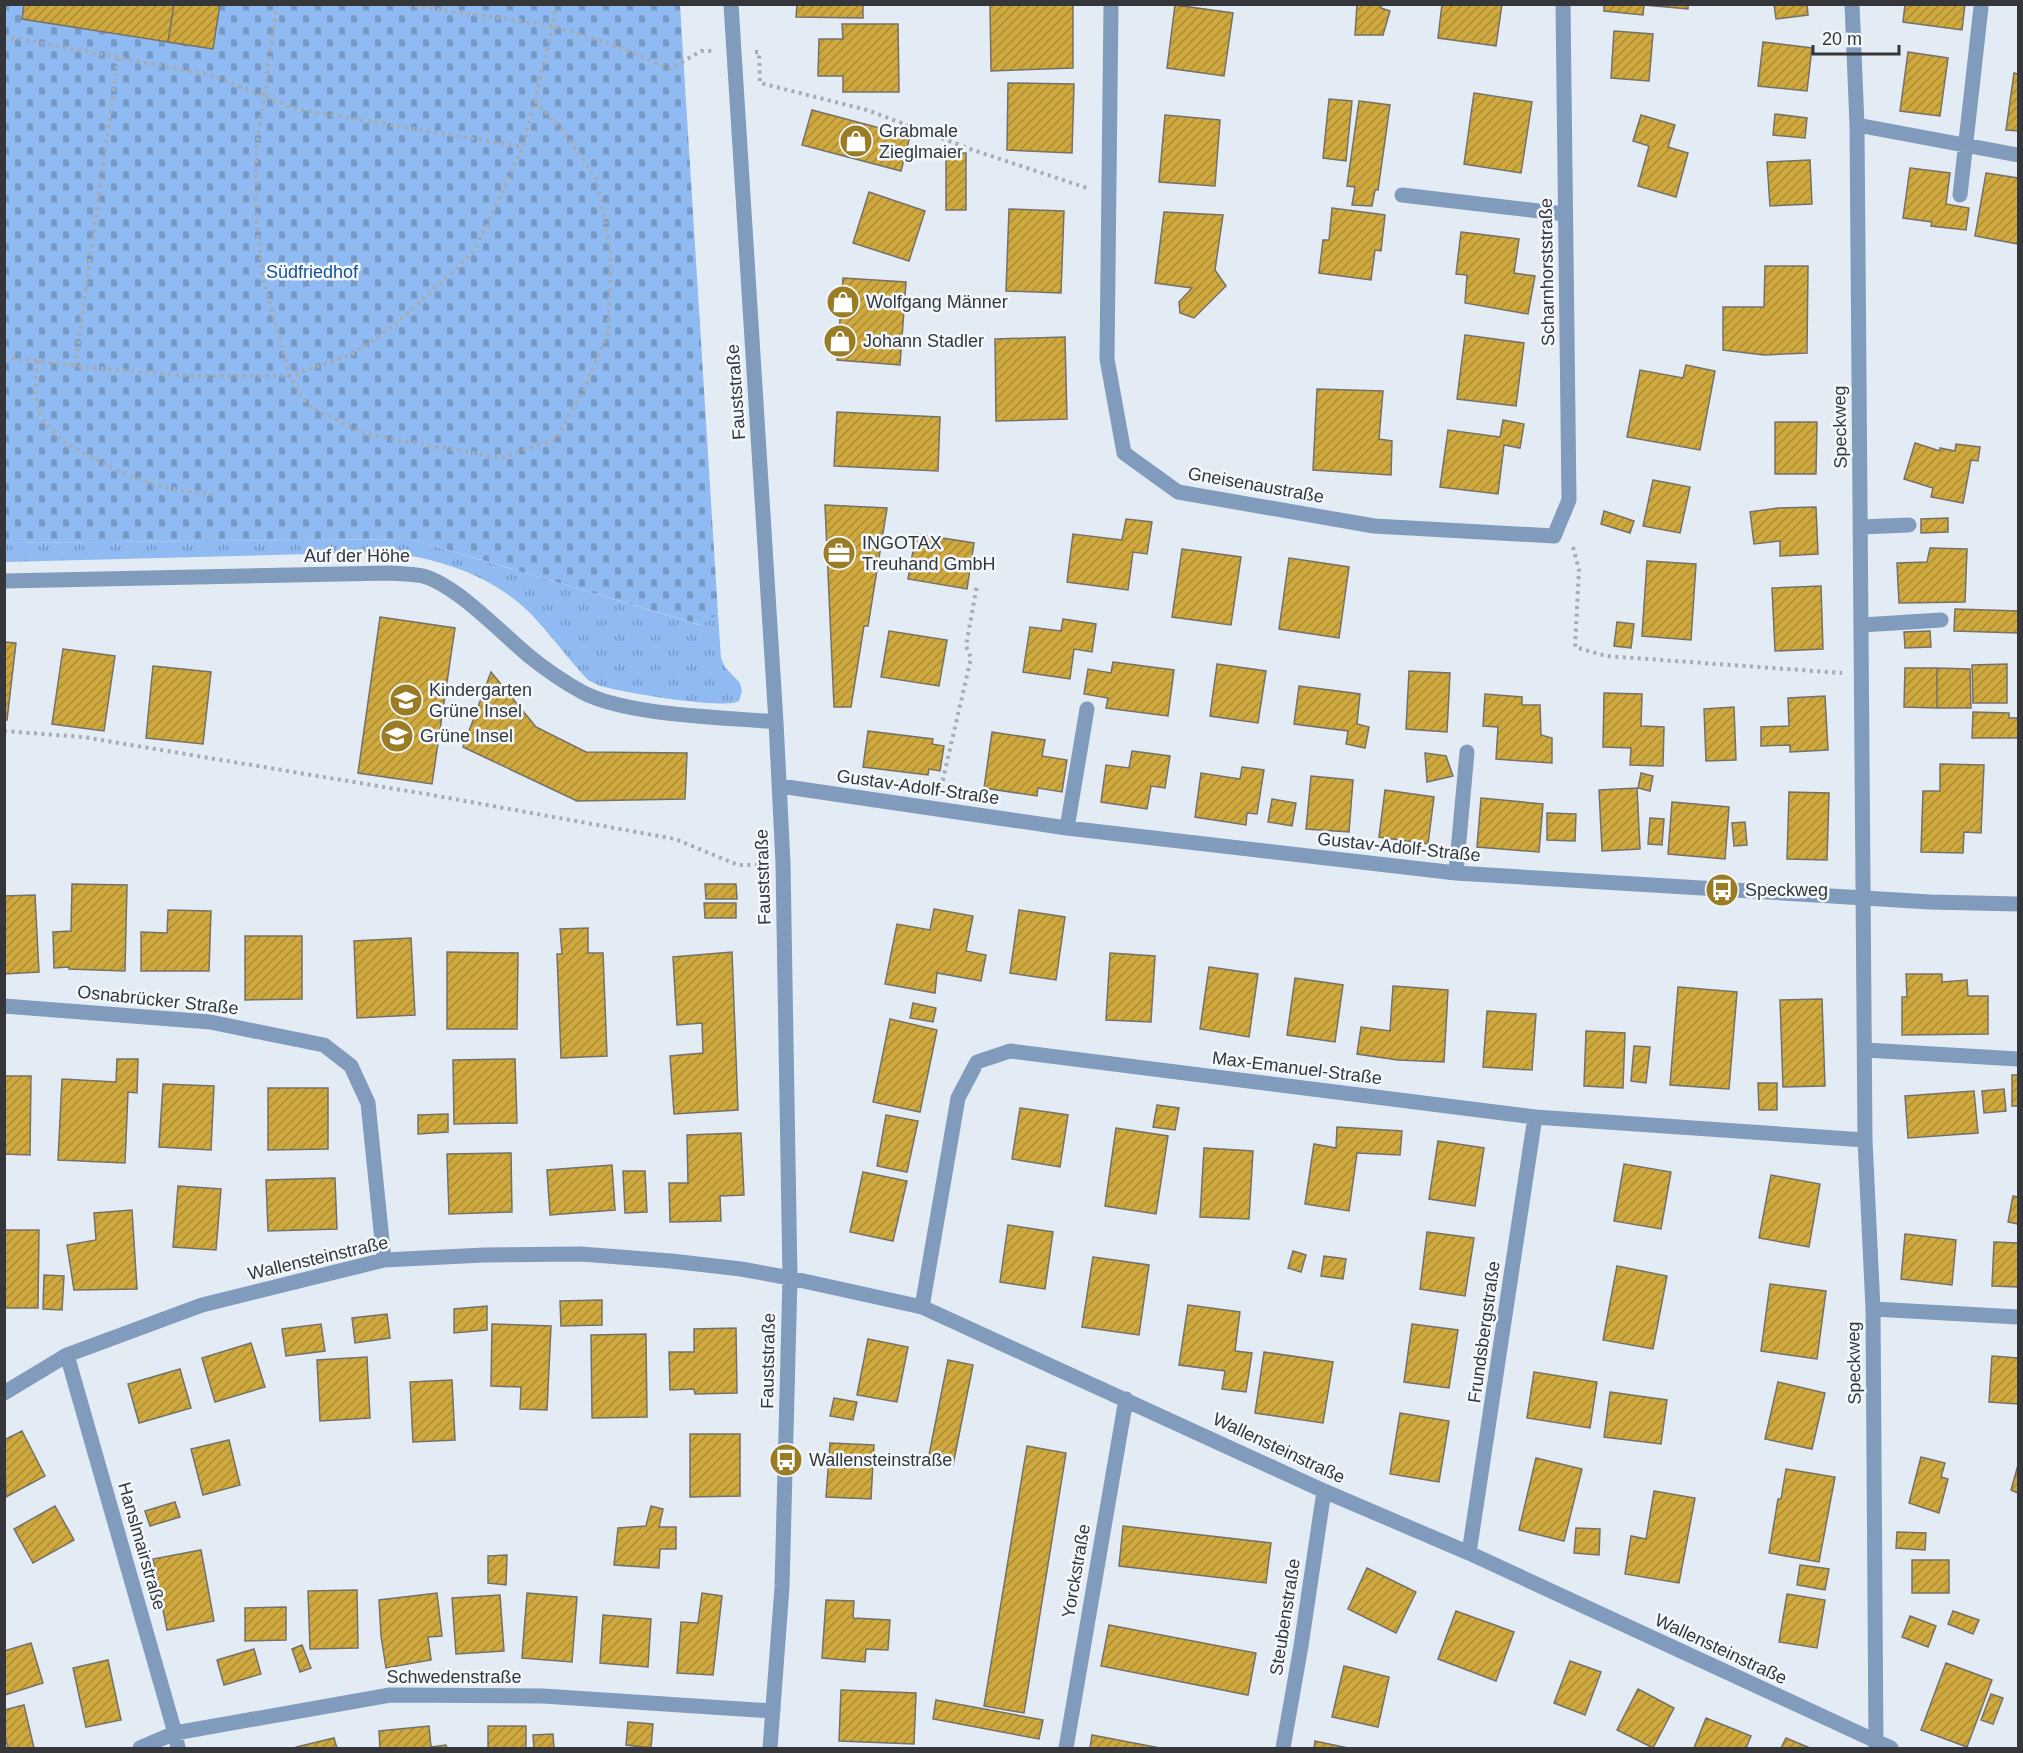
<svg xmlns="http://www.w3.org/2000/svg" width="2023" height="1753" viewBox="0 0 2023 1753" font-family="Helvetica,sans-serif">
<defs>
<pattern id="grass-tufts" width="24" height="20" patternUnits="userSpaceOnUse" patternTransform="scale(1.5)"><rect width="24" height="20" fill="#90bbf2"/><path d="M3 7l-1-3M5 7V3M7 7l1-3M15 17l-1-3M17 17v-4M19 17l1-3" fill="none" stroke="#7699c5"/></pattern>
<pattern id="cemetery-stones" width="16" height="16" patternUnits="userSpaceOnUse" patternTransform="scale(1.5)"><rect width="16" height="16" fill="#90bbf2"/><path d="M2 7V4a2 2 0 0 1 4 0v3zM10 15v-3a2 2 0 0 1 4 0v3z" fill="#7699c5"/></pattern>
<pattern id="building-hatch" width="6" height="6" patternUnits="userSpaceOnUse" patternTransform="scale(1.5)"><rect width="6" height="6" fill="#cfa93e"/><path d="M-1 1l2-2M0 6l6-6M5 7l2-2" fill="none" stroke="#a98a35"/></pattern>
</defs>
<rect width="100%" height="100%" fill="#e3ebf4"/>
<path fill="url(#grass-tufts)" d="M411 539 700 625 718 614 721 658 725 667 740 683 742 691 739 701C725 710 617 692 598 685L588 680C568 659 551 635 531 614 492 575 438 558 385 552L5 562 4 543Z"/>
<path fill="url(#cemetery-stones)" d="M4 5H680L718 614 701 625 411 539 5 543Z"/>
<path fill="url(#building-hatch)" stroke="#757168" stroke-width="1.5" d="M24 4H174L168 42 22 19Z
M174 4H220L213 49 168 42Z
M797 4H863V18L796 17Z
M990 4H1073V68L991 71Z
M1357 4H1381V8L1390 11 1383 35H1355Z
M1442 4H1502L1496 46 1438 38Z
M1604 4H1688V9L1644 5 1643 15 1604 11Z
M1774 4H1807L1808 15 1776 19Z
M1905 4H1965L1962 30 1903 22Z
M1175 5 1233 13 1224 76 1167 68Z
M842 24H898L899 92H843V76H818L819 39H843Z
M1614 31 1653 34 1649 81 1611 78Z
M1763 42 1812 48 1807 91 1758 86Z
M1908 52 1948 58 1940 116 1900 111Z
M2014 73 2018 74V131L2006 130Z
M1008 83 1074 84 1072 153 1007 150Z
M1474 93 1532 102 1521 173 1464 164Z
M1329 99 1352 101 1346 161 1323 158Z
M1359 101 1390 105 1378 190H1375L1372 206 1352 205 1355 187 1347 186Z
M812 110 910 136 901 171 802 145Z
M1775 114 1807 118 1805 138 1773 135Z
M1165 115 1220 120 1215 186 1159 182Z
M1641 115 1675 125 1668 147 1688 153 1676 197 1638 186 1649 146 1633 141Z
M966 153V210H946V154Z
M1810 160 1812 204 1770 206 1767 162Z
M1910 168 1950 173 1946 204 1969 208 1966 230 1931 226 1932 222 1903 218Z
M1986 173 2018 178V244L1975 236Z
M869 192 925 211 909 261 853 243Z
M1332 208 1385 215 1381 251 1375 250 1371 280 1319 273 1323 240H1329Z
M1009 209 1064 211 1061 293 1006 291Z
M1164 212 1223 215 1215 270 1226 286 1194 318 1180 313 1179 302 1192 288 1155 283Z
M1461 232 1519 239 1514 273 1535 276 1528 314 1465 303 1467 275 1456 274Z
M1765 266H1808L1807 353 1764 355 1723 350V307H1764Z
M843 278 906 282 900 365 837 360Z
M1465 335 1524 343 1516 406 1457 399Z
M1065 337 1067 419 996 421 995 339Z
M1686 365 1715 371 1700 450 1627 437 1640 370 1683 378Z
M1317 389 1383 391 1379 439 1392 441 1391 475 1313 470Z
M837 412 940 417 938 471 834 466Z
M1503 420 1524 424 1520 448 1504 445 1498 494 1440 487 1448 430 1500 437Z
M1775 422H1817L1816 474H1775Z
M1915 443 1940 451V448L1955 451 1956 444 1980 447 1978 461 1971 460 1963 503 1931 497 1933 488 1904 479Z
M1653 480 1690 487 1680 533 1643 526Z
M825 505 887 508 868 626H864L851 707H834Z
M1816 507 1818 554 1780 556V541L1754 544 1750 512 1778 508Z
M1604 511 1634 521 1630 533 1601 524Z
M1948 518V532L1921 533V519Z
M1126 519 1152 522 1147 554 1133 552 1128 590 1067 582 1073 534 1122 540Z
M916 534 974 543 967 589 908 579Z
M1930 548 1967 549 1965 602 1899 603 1897 563 1927 562Z
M1182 549 1241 557 1231 625 1172 617Z
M1289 558 1349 567 1339 638 1279 629Z
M1647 561 1696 564 1691 640 1642 636Z
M1821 586 1823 649 1775 651 1772 588Z
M1955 609 2018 611V633L1954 631Z
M380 617 455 628 432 784 358 773Z
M1063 619 1096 624 1092 652 1074 649 1070 679 1023 672 1030 627 1061 631Z
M1617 622 1634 624 1631 648 1614 646Z
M889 631 947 640 939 686 881 677Z
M1930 631 1931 647 1905 648 1904 632Z
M4 642 16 643 7 720H4Z
M63 649 115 656 104 731 52 724Z
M1113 662 1174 670 1168 716 1106 708 1108 698 1084 694 1088 669 1111 673Z
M1217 664 1266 671 1258 723 1210 716Z
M2007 664V703H1973L1972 665Z
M153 666 211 672 203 744 146 738Z
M1905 668H1937V708L1904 707Z
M1937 668 1970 669 1971 708H1937Z
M1409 671 1450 673 1447 732 1406 729Z
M491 672 536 727 586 752 687 753 685 799 577 801 463 747Z
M1299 686 1360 694 1357 724 1369 727 1365 748 1346 744 1348 731 1294 724Z
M1604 693 1642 694 1641 726 1664 727 1663 766 1630 765 1631 748 1603 747Z
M1485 694 1522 697V705H1540L1541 735 1552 738V763L1496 759 1498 727 1483 726Z
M1825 696 1828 750 1790 752V745L1761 746V727L1789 726 1788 698Z
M1734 707 1736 760 1706 761 1704 709Z
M1973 712 2009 713V718H2018V738H1972Z
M868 731 933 739 932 744 944 746 940 771 929 769 928 775 863 767Z
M992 732 1045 740 1042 756 1067 760 1062 792 1038 788 1037 796 984 788Z
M1132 751 1170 756 1165 788 1151 786 1147 809 1101 802 1106 765 1129 768Z
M1425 753 1446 756 1453 776 1427 782Z
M1940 764 1984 765 1981 833 1964 832 1963 853 1921 852 1923 791H1940Z
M1242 767 1264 770 1257 814 1247 813 1246 825 1195 817 1201 773 1240 779Z
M1641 773 1653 776 1650 791 1638 788Z
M1311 776 1353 780 1349 832 1306 829Z
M1637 788 1640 849 1602 851 1599 790Z
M1385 790 1434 797 1428 844 1379 837Z
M1789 792 1829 793 1827 860 1787 859Z
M1481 798 1543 804 1539 852 1477 847Z
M1272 799 1296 803 1292 826 1268 822Z
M1672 802 1729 807 1725 859 1668 854Z
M1547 813 1576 814 1575 841 1547 840Z
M1650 818 1664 819 1662 845 1648 844Z
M1745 822 1747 845 1734 846 1732 823Z
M72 884 127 885 125 971 69 969V967L54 968 53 932 71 931Z
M705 884H736L737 899H706Z
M35 895 39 972 4 974V896Z
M704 903H736V918H705Z
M934 909 973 916 966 951 986 955 981 981 937 973 935 993 885 984 897 924 930 930Z
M168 910 211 911 209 971H141V932L167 933Z
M1019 910 1065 917 1056 980 1010 973Z
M588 928V953H603L607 1056 561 1058 557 954H562L560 929Z
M245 936H302V999L245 1000Z
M411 938 415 1015 357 1018 354 941Z
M447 952 518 953 517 1029H447Z
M732 952 738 1110 674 1114 670 1056 703 1053 702 1023 677 1025 673 957Z
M1110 953 1155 956 1151 1022 1106 1020Z
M1209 967 1258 974 1249 1037 1200 1029Z
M1906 974H1942V982L1967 980 1968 996H1988V1034L1902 1035V997H1907Z
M1295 978 1343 985 1335 1042 1287 1035Z
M1393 986 1448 990 1444 1062 1398 1060 1357 1054 1361 1027 1390 1031Z
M1678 987 1737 992 1729 1089 1670 1085Z
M1822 999 1825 1086 1783 1087 1780 1000Z
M913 1003 936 1008 933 1022 910 1018Z
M1487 1011 1536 1014 1532 1070 1483 1067Z
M890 1019 937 1030 920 1112 873 1102Z
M1586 1031 1625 1033 1623 1088 1584 1086Z
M1634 1046 1650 1047 1646 1083 1631 1081Z
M117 1059H138L137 1093 128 1092 125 1163 58 1160 62 1079 116 1082Z
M515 1059 517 1123 454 1124 453 1060Z
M2012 1075H2018V1106H2012Z
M4 1076H31L30 1155 4 1154Z
M1758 1083H1777V1110H1759Z
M163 1084 214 1086 211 1150 159 1147Z
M268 1088H328V1149L268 1150Z
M2004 1089 2006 1111 1984 1113 1982 1091Z
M1974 1091 1978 1133 1908 1138 1905 1096Z
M1157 1105 1179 1108 1175 1130 1153 1127Z
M1020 1108 1068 1115 1060 1167 1012 1159Z
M448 1114V1132L418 1134V1115Z
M886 1115 918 1121 907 1172 877 1166Z
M1337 1127 1402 1131 1400 1155 1357 1153 1349 1211 1305 1204 1314 1144 1336 1148Z
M1116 1128 1168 1136 1156 1214 1105 1206Z
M741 1133 744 1195 720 1196 721 1221 670 1222 669 1183H688L687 1135Z
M1438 1141 1484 1148 1475 1206 1429 1199Z
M1204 1148 1253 1151 1249 1219 1200 1217Z
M511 1153 512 1212 449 1214 447 1154Z
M1624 1164 1671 1172 1661 1229 1614 1221Z
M612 1165 615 1210 550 1215 547 1170Z
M623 1171H645L647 1212 625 1213Z
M863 1172 907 1181 893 1241 850 1232Z
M1771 1175 1820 1184 1809 1247 1759 1238Z
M335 1178 337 1229 268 1231 266 1180Z
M178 1186 221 1189 216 1250 173 1247Z
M2013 1196 2018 1197V1224L2008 1222Z
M132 1210 137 1289 74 1290 67 1245 96 1240 94 1213Z
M1008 1225 1053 1232 1045 1289 1000 1282Z
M4 1230H39L38 1308H4Z
M1427 1232 1474 1238 1465 1296 1420 1289Z
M1905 1234 1956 1240 1952 1285 1901 1279Z
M1994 1242 2018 1243V1287L1992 1286Z
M1293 1251 1306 1255 1301 1272 1288 1268Z
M1324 1256 1346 1259 1343 1279 1321 1276Z
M1093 1257 1149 1265 1139 1335 1082 1327Z
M1617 1266 1667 1276 1653 1349 1603 1340Z
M44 1275 64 1276 62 1310 43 1309Z
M1770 1284 1826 1291 1817 1359 1761 1351Z
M602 1300V1325L561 1326 560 1301Z
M1188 1305 1240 1312 1235 1351 1252 1353 1246 1392 1222 1389 1225 1371 1179 1365Z
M487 1306V1330L454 1333V1309Z
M387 1314 390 1338 355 1343 352 1318Z
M321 1324 325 1351 286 1356 282 1329Z
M492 1324 551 1326 547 1410 520 1409 521 1387 491 1386Z
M1412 1324 1458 1330 1449 1388 1404 1382Z
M736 1328 737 1393 695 1394 694 1389 670 1390 669 1352H694V1329Z
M646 1334 647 1417 592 1418 591 1335Z
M868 1339 908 1347 897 1402 857 1395Z
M251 1343 265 1387 215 1402 202 1358Z
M1264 1352 1333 1362 1323 1423 1255 1413Z
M1992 1356 2018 1358V1404L1989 1402Z
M367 1357 370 1418 320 1421 317 1360Z
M948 1360 973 1365 953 1465 928 1460Z
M180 1369 191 1408 139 1423 128 1384Z
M1534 1372 1597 1382 1590 1428 1527 1418Z
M452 1380 455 1440 413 1442 410 1382Z
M1778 1382 1825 1393 1812 1449 1765 1439Z
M1610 1392 1667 1400 1661 1444 1604 1437Z
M834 1398 857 1402 853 1420 830 1416Z
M1400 1413 1449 1421 1439 1482 1390 1474Z
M22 1431 45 1476 6 1497 4 1440Z
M690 1434H740V1496L690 1497Z
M229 1440 240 1485 203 1495 191 1449Z
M830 1443 874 1445 871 1499 826 1497Z
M1027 1446 1066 1453 1024 1713 984 1706Z
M1921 1457 1945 1463 1941 1477 1948 1479 1939 1513 1909 1503Z
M1536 1458 1582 1469 1564 1541 1519 1530Z
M2018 1465V1493L2011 1490Z
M1786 1469 1835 1477 1819 1562 1769 1553 1778 1499H1781Z
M1654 1491 1695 1498 1679 1583 1625 1574 1631 1536 1646 1539Z
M175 1502 180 1517 150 1526 145 1511Z
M55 1506 74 1540 33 1563 14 1529Z
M651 1506 663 1509 659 1527H676V1549H660L659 1568 614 1565 618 1528 646 1526Z
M1123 1526 1271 1543 1266 1583 1119 1566Z
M1576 1528 1600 1529 1599 1555 1574 1553Z
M1897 1532 1926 1533 1925 1550 1896 1548Z
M201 1550 214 1621 167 1630 153 1559Z
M507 1555 506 1585 488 1583V1556Z
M1912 1560H1949V1593H1912Z
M1800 1565 1829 1569 1825 1590 1797 1585Z
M1367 1568 1416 1592 1396 1633 1348 1609Z
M357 1590 358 1648 310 1649 308 1591Z
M437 1593 442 1636 428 1637 431 1660 386 1668 381 1636 379 1600Z
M527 1593 577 1597 572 1662 522 1658Z
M702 1593 722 1596 713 1675 677 1673 681 1622 698 1623Z
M1787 1594 1825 1600 1817 1648 1779 1642Z
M500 1595 504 1651 456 1654 452 1598Z
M826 1600 854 1601 853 1618 890 1620 888 1650 866 1649 865 1662 822 1658Z
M286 1607V1640L245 1641V1608Z
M1456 1611 1514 1632 1496 1681 1438 1659Z
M1953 1611 1979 1620 1973 1634 1948 1624Z
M603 1615 651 1619 648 1667 600 1663Z
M1910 1616 1936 1626 1928 1647 1902 1637Z
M1109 1625 1256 1653 1248 1695 1101 1666Z
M31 1643 43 1683 5 1695 4 1651Z
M302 1645 311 1668 300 1672 292 1649Z
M254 1649 261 1674 224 1685 217 1660Z
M108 1660 121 1720 86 1727 73 1668Z
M1570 1661 1601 1672 1585 1715 1554 1703Z
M1946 1663 1992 1680 1967 1747 1921 1730Z
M1344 1666 1389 1677 1378 1727 1332 1717Z
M1638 1689 1674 1708 1653 1748 1617 1730Z
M841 1690 916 1693 914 1744 839 1741Z
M1991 1694 2003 1698 1993 1724 1981 1720Z
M936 1700 1043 1720 1039 1739 933 1719Z
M24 1705 34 1748H8L4 1733V1710Z
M1706 1718 1751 1736 1746 1748H1694Z
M628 1722 653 1724 651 1748 626 1745Z
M429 1726 431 1747 446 1745 447 1748H380L379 1731Z
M488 1726H526V1748H488Z
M553 1734 554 1748H534L533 1735Z
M1092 1735 1160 1748H1090Z
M334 1738 337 1748H296V1747Z
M1786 1738 1810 1748H1781Z
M1315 1741 1348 1748H1314Z"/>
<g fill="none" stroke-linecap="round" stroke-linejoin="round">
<path stroke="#a6acb3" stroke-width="4" stroke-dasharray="3 4.5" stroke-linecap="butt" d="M277 4 256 153V216L263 278 290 376 307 405 365 434 501 458 556 439 583 391 608 333 611 254 597 180 563 131 534 100
M400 4 553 26 617 46 670 69 701 51H714
M4 36 211 75 296 109 523 147
M755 52H759L760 83 867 110 973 150 1087 188
M4 357 91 368 195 376H290L351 355 398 322 474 252 523 147 553 26 555 4
M38 361C35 378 34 395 39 412 49 444 132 479 164 487 180 491 198 492 214 494
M75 366 118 58
M1573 547 1579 570 1575 647 1606 656 1842 673
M4 731 83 737 432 795 675 839 738 865H761
M941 788 971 658 966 646 977 585"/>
<path stroke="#819bbd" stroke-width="15" d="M731 4 776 722 783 863 790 1278 782 1587 770 1748
M1111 4 1107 359 1124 453 1178 492 1374 526 1554 536 1569 500 1563 4
M1852 4 1857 125 1865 1140 1873 1309 1876 1748
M1857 125 2018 155
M1402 195 1565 214
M1960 195 1981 7
M1861 527 1909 525
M4 581 391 573C401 574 413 574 423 576 458 586 501 633 529 656 545 669 564 682 582 692 627 716 724 717 776 722
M1862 625 1941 620
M780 786 1067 828 1456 873 1930 902 2018 904
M1067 828 1087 709
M1456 873 1467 752
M4 1006 210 1022 324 1045 351 1066 368 1103 384 1260
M1866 1050 2018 1059
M922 1307 958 1098 977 1062 1010 1051 1535 1117 1865 1140
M1873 1309 2018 1317
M67 1355 175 1733 178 1748
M4 1393 67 1355 202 1305 384 1260 484 1255 581 1254 671 1261 741 1269 790 1278 922 1307 1324 1491 1469 1553 1891 1748
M1469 1553 1535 1117
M140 1748 175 1733 390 1695 543 1696 773 1711
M1066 1748 1126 1399
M1283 1748 1301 1646 1324 1491"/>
</g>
<defs>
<g id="shop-disc" transform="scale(1.725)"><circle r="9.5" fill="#9a7c25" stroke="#f3f8fd"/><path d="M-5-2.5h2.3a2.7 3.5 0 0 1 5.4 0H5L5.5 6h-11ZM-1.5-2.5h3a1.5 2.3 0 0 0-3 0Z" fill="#fff"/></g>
<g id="office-disc" transform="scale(1.725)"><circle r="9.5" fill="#9a7c25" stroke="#f3f8fd"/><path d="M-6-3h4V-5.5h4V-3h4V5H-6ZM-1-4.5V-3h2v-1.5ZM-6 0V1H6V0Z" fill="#fff"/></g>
<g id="school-disc" transform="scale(1.725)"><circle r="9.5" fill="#9a7c25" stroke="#f3f8fd"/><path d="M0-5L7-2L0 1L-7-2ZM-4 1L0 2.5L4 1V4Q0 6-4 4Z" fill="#fff"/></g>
<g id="bus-disc" transform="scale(1.725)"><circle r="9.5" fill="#9a7c25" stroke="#f3f8fd"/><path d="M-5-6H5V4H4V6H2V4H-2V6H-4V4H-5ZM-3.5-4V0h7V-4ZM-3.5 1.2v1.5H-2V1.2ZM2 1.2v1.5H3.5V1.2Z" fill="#fff"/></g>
</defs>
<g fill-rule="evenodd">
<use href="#shop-disc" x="856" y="141"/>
<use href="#shop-disc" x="843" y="302"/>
<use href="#shop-disc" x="840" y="341"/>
<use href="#office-disc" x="839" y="553"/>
<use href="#school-disc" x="406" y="700"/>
<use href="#school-disc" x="397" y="736"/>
<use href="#bus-disc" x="1722" y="890"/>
<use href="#bus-disc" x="786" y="1460"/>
</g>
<g text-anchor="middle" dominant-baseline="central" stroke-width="5" stroke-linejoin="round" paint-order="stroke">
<g font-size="18" fill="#34363a" stroke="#f3f8fd" text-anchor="start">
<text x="879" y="131">Grabmale<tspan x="879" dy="21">Zieglmaier</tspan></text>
<text x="866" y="302">Wolfgang Männer</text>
<text x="863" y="341">Johann Stadler</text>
<text x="862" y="543">INGOTAX<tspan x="862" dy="21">Treuhand GmbH</tspan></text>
<text x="429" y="690">Kindergarten<tspan x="429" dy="21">Grüne Insel</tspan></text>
<text x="420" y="736">Grüne Insel</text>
<text x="1745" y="890">Speckweg</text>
<text x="809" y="1460">Wallensteinstraße</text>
</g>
<g font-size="18" fill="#165196" stroke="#f3f8fd">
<text x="312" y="272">Südfriedhof</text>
</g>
<g font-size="18" fill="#34363a" stroke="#f3f8fd">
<text transform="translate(1547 272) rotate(-91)">Scharnhorststraße</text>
<text transform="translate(736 392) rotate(-94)">Fauststraße</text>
<text transform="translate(1840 427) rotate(-91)">Speckweg</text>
<text transform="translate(1256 485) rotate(10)">Gneisenaustraße</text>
<text x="357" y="556">Auf der Höhe</text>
<text transform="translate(918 787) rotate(8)">Gustav-Adolf-Straße</text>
<text transform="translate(1399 847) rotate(6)">Gustav-Adolf-Straße</text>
<text transform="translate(763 877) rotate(-92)">Fauststraße</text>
<text transform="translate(158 1000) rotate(6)">Osnabrücker Straße</text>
<text transform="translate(1297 1068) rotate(7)">Max-Emanuel-Straße</text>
<text transform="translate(318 1258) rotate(-13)">Wallensteinstraße</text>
<text transform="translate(1484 1332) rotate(-82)">Frundsbergstraße</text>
<text transform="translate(768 1361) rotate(-89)">Fauststraße</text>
<text transform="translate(1854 1363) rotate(-91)">Speckweg</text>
<text transform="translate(1279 1448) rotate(25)">Wallensteinstraße</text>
<text transform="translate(142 1546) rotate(74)">Hanslmairstraße</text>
<text transform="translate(1076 1571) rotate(-80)">Yorckstraße</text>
<text transform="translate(1285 1617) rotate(-81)">Steubenstraße</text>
<text transform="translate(1721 1649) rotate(25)">Wallensteinstraße</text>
<text x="454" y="1677">Schwedenstraße</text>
</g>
</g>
<rect width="2023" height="1753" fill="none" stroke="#34363a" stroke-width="12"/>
<path d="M1813 45v9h86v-9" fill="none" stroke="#34363a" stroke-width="3"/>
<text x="1822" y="45" font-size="18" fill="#34363a" stroke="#f3f8fd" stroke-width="4.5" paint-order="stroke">20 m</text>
</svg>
